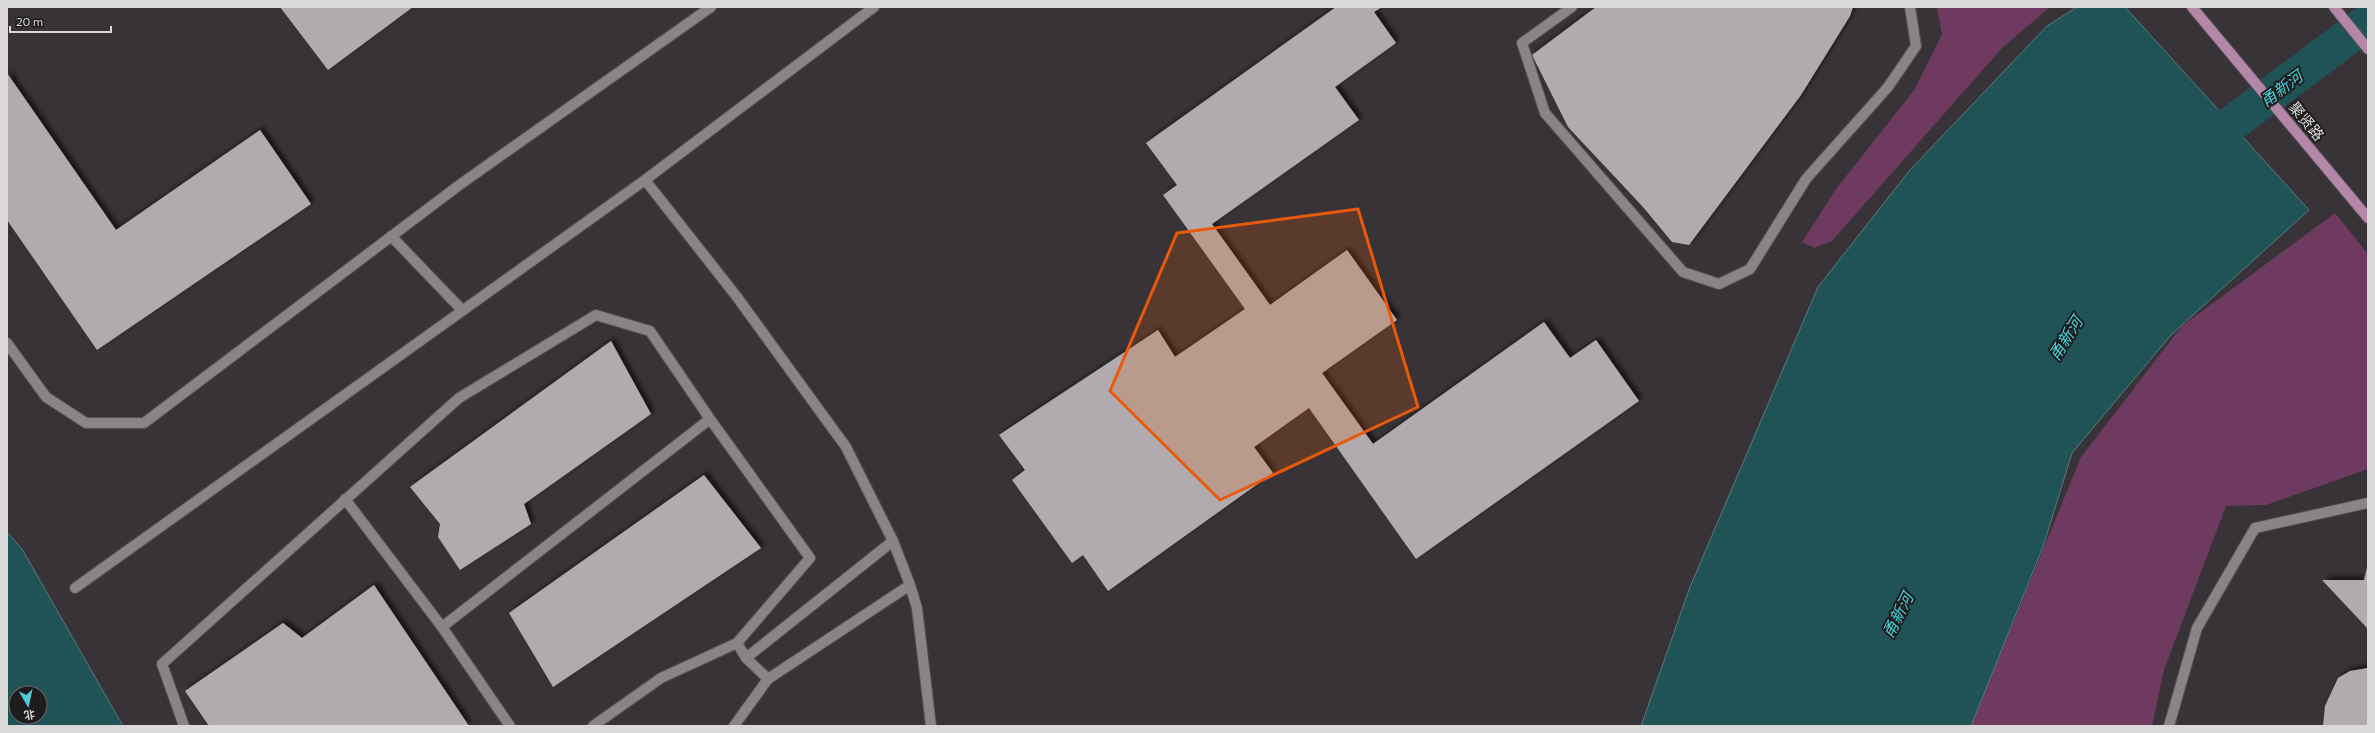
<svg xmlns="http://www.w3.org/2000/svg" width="2375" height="733" viewBox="0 0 2375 733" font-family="Commissioner,'Noto Sans SC',sans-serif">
<defs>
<filter id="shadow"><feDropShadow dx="3.5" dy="-3.5" stdDeviation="2" flood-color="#0009"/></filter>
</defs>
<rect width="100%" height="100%" fill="#383336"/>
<path fill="#6e3a60" d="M1937 7H2050L2002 48 1832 241 1814 248 1802 242 1836 189 1915 89 1942 34Z
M2335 213 2368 254V469L2266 505 2226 506 2164 670 2152 726H1971L2081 457 2182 326Z"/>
<path fill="#205356" stroke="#587b7e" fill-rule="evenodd" d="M2077 7H2125L2309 210 2171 335 2072 453 2043 547 1971 726H1641L1690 587 1818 287 1910 170 2047 26Z
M7 532 22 549 123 726H7ZM16 693H40V717H16Z"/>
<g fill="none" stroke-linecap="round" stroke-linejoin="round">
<path stroke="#205356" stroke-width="36" d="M2191 154 2368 22"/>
</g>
<path fill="#b1abaf" filter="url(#shadow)" d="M280 7H413L328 70Z
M1336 7H1382L1374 12 1396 43 1335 87 1359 120 1212 224 1270 305 1347 250 1397 320 1322 373 1373 444 1544 322 1570 358 1596 340 1639 401 1416 559 1309 408 1254 447 1273 473 1108 591 1083 555 1072 563 1012 480 1025 470 999 435 1158 330 1175 357 1245 309 1163 195 1177 185 1146 143Z
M1596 7H1853L1850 16 1801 95 1689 245 1672 242 1643 207 1568 127 1532 55Z
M7 73 116 230 260 130 311 204 97 350 7 220Z
M611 341 651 414 524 504 531 524 460 570 438 537 440 524 410 487Z
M704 475 761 548 553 687 509 613Z
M2368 563V629L2322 580H2364Z
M374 585 469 726H209L185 691 283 623 302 638Z
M2368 668V726H2323L2325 706 2338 678 2350 671Z"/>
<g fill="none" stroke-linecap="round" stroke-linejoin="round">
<g stroke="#545053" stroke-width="12">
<path id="minor" d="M1572 7 1522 43 1545 113 1683 272 1719 284 1750 269 1806 179 1888 87 1916 46 1910 7
M645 180 737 297 846 447 893 541 910 585 917 608 931 726
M391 236 462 310
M7 343 46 397 86 423H144L458 186 711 7
M710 419 810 558 737 643
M345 499 442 627
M75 588 645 180 874 7
M746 658 893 541
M768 679 910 585
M184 726 162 664 459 398 596 315 650 331 710 419 442 627 510 726
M593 726 661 678 737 643 746 658 768 679 734 726
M2169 726 2197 628 2255 528 2368 503"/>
</g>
<g stroke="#545053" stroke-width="12">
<path id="major" d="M2192 7 2368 218
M2334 7 2368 49"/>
</g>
<use href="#minor" stroke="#898487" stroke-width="10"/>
<use href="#major" stroke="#b486a7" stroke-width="10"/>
</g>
<path fill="#e8590c" fill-opacity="0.2" stroke="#e8590c" stroke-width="3" stroke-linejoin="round" d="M1358 209 1418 407 1220 500 1110 391 1177 233Z"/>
<g text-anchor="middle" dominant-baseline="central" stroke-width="4" stroke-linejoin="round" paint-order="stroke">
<g font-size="15" fill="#dbd8da" stroke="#1e1c1d">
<text transform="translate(2307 121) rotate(50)">聚贤路</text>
</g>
<g font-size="16" font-style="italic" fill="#44d5dd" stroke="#1e1c1d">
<text transform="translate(2281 88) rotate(-37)">甬新河</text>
<text transform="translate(2065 338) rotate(-58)">甬新河</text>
<text transform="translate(1897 615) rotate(-63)">甬新河</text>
</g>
</g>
<rect width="2375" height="733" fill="none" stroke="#dbd8da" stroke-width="16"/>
<g transform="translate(28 705) rotate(171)"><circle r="19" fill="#1e1c1d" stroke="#6a6769"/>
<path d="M0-3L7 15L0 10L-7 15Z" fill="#51ccd4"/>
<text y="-6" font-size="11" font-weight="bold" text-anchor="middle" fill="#dbd8da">北</text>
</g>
<path d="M10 26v6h101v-6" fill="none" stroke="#dbd8da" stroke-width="2"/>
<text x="16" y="26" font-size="12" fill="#dbd8da" stroke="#1e1c1d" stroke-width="3" paint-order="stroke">20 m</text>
</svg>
